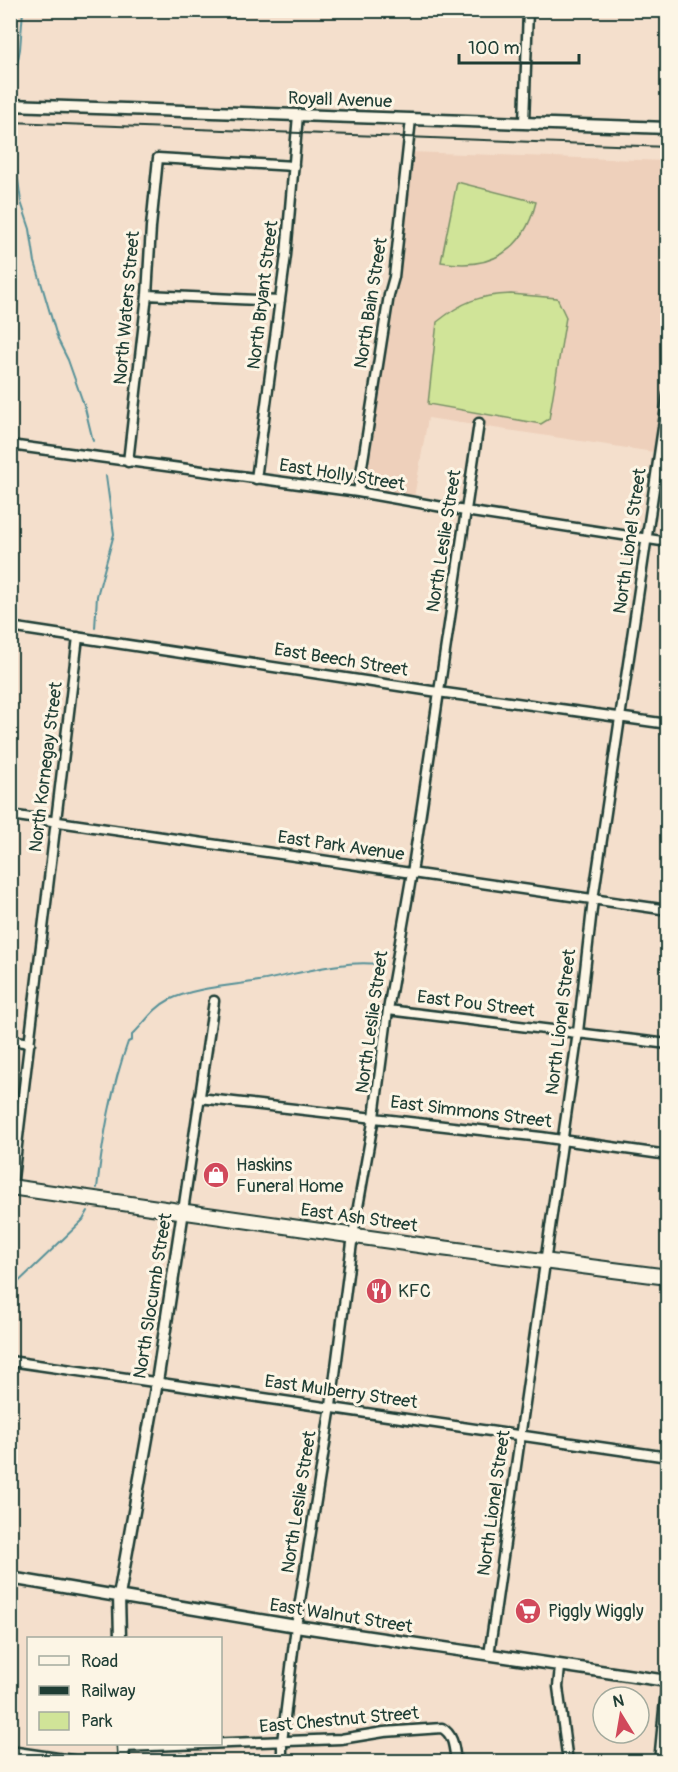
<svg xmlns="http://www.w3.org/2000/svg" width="678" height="1772" viewBox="0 0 678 1772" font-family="Pangolin,sans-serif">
<rect width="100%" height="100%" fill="#f4dfcc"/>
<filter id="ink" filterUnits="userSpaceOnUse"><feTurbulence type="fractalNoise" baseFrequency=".0167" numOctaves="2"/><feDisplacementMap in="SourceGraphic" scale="12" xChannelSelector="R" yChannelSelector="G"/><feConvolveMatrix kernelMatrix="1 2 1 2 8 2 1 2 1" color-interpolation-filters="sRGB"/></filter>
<g filter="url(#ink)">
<path fill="#eed0bb" d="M409 152 667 161V454L428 418 413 503 358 492Z"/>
<path fill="#d0e498" stroke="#789066" stroke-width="1.5" d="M457 182 536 202C524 251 490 271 441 262Z
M511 294 557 298 566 317 549 419 541 424 428 404 437 322C462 302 479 295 511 294Z"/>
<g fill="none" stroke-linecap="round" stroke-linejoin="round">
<path stroke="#579198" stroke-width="2" d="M11 95 20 49 23 10
M10 145 15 157 21 202 30 229 35 262 58 340 68 360 85 408 93 441
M95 628 97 596 114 534 106 476
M97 1188C103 1138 111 1089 128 1042L132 1040V1035C144 1024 153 1008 169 1000 196 987 230 986 259 981 300 974 337 960 378 964
M10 1290 83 1220 88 1211"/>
<g stroke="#1f3d34" stroke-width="13">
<path id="minor" d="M524 122 528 10
M147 295 280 301
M10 445 358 492 465 511 668 542
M128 462 147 295 151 227 158 158 294 166
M256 479 286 255 298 115
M358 492 389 295 394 277 411 119
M10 627 438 692 668 724
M10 815 668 910
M388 1010 668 1044
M10 1040 30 1043
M199 1098 541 1137 668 1155
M12 1187 78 637
M183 1211 214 1001
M10 1361 668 1457
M489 1655 578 1032 593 900 668 394
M560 1667 558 1687 568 1762
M123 1747 341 1739 384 1732 442 1728C454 1735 454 1748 456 1762
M10 1751 85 1762
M282 1762V1742L296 1626 331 1406 353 1235 374 1117 388 1010 412 873 479 423"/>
</g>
<g stroke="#1f3d34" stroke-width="15">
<path id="tertiary" d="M10 105 668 128
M10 1578 296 1626 667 1681
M120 1638 119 1596 157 1382 183 1211
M123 1744 124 1762
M660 1762 668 1679"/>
</g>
<g stroke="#1f3d34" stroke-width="18">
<path id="primary" d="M10 1187 426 1246 668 1277"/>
</g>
<use href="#minor" stroke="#fcf5e5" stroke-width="8"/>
<use href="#tertiary" stroke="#fcf5e5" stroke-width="10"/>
<use href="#primary" stroke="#fcf5e5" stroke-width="14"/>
<path stroke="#1f3d34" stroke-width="2" d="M10 122 668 147"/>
</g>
</g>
<defs>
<g id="shop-disc" transform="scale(1.35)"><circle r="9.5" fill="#d1495b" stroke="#fcf5e5"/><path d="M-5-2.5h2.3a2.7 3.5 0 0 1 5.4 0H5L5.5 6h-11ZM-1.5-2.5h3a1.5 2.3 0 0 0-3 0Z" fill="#fff"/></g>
<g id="restaurant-disc" transform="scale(1.35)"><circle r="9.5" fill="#d1495b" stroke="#fcf5e5"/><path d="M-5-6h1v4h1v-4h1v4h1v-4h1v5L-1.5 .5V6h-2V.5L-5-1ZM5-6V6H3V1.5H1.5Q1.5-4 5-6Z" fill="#fff"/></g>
<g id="supermarket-disc" transform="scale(1.35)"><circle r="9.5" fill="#d1495b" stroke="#fcf5e5"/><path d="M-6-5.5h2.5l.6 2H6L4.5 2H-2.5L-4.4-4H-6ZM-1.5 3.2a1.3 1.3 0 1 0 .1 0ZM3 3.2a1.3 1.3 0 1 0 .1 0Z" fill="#fff"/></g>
</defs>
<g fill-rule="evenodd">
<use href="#shop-disc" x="216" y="1175"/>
<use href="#restaurant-disc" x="379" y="1291"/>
<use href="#supermarket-disc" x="528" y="1611"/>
</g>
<g text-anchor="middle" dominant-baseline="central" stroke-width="6" stroke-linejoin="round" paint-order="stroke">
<g font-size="18" fill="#1f3d34" stroke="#fcf5e5">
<text transform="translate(340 100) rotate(2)">Royall Avenue</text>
<text transform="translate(263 295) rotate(-83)">North Bryant Street</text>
<text transform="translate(371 303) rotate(-81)">North Bain Street</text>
<text transform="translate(127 308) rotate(-85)">North Waters Street</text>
<text transform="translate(342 475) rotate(9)">East Holly Street</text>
<text transform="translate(444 541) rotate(-81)">North Leslie Street</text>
<text transform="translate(630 541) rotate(-82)">North Lionel Street</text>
<text transform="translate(341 660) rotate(9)">East Beech Street</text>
<text transform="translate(46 767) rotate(-83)">North Kornegay Street</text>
<text transform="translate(341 846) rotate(8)">East Park Avenue</text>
<text transform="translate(476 1004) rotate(7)">East Pou Street</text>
<text transform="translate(372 1022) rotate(-82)">North Leslie Street</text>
<text transform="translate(561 1022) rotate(-83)">North Lionel Street</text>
<text transform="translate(471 1112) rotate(7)">East Simmons Street</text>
<text transform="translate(359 1218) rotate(8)">East Ash Street</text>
<text transform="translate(153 1296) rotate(-81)">North Slocumb Street</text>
<text transform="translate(341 1392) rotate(8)">East Mulberry Street</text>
<text transform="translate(299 1502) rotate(-81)">North Leslie Street</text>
<text transform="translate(494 1503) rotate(-82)">North Lionel Street</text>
<text transform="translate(341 1616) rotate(9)">East Walnut Street</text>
<text transform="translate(339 1720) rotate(-5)">East Chestnut Street</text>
</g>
<g font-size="18" fill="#1f3d34" stroke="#fcf5e5" text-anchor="start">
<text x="236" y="1165">Haskins<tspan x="236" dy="21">Funeral Home</tspan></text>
<text x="398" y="1291">KFC</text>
<text x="548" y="1611">Piggly Wiggly</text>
</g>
</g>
<rect width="678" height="1772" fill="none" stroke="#fcf5e5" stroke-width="36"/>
<rect x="18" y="18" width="642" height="1736" fill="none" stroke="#1f3d34" stroke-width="2" filter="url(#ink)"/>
<rect x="27" y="1637" width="195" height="108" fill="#fcf5e5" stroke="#a4ab9e" stroke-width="1.5"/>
<rect x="39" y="1656" width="30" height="9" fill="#fcf5e5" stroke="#a4ab9e" stroke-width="1.5"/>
<text x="81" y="1667" font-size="18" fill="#1f3d34">Road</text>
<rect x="39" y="1686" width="30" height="9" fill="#1f3d34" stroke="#a4ab9e" stroke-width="1.5"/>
<text x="81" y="1697" font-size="18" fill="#1f3d34">Railway</text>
<rect x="39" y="1712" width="30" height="18" fill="#d0e498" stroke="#a4ab9e" stroke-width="1.5"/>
<text x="81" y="1727" font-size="18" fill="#1f3d34">Park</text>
<g transform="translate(621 1715) rotate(349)"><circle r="28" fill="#fcf5e5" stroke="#a4ab9e" stroke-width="1.5"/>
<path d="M0-4.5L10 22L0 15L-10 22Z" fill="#d1495b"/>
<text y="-9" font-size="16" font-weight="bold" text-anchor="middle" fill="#1f3d34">N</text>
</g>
<path d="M459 54v9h120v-9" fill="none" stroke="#1f3d34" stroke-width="3"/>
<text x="468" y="54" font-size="18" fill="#1f3d34" stroke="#fcf5e5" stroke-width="4.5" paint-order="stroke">100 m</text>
</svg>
